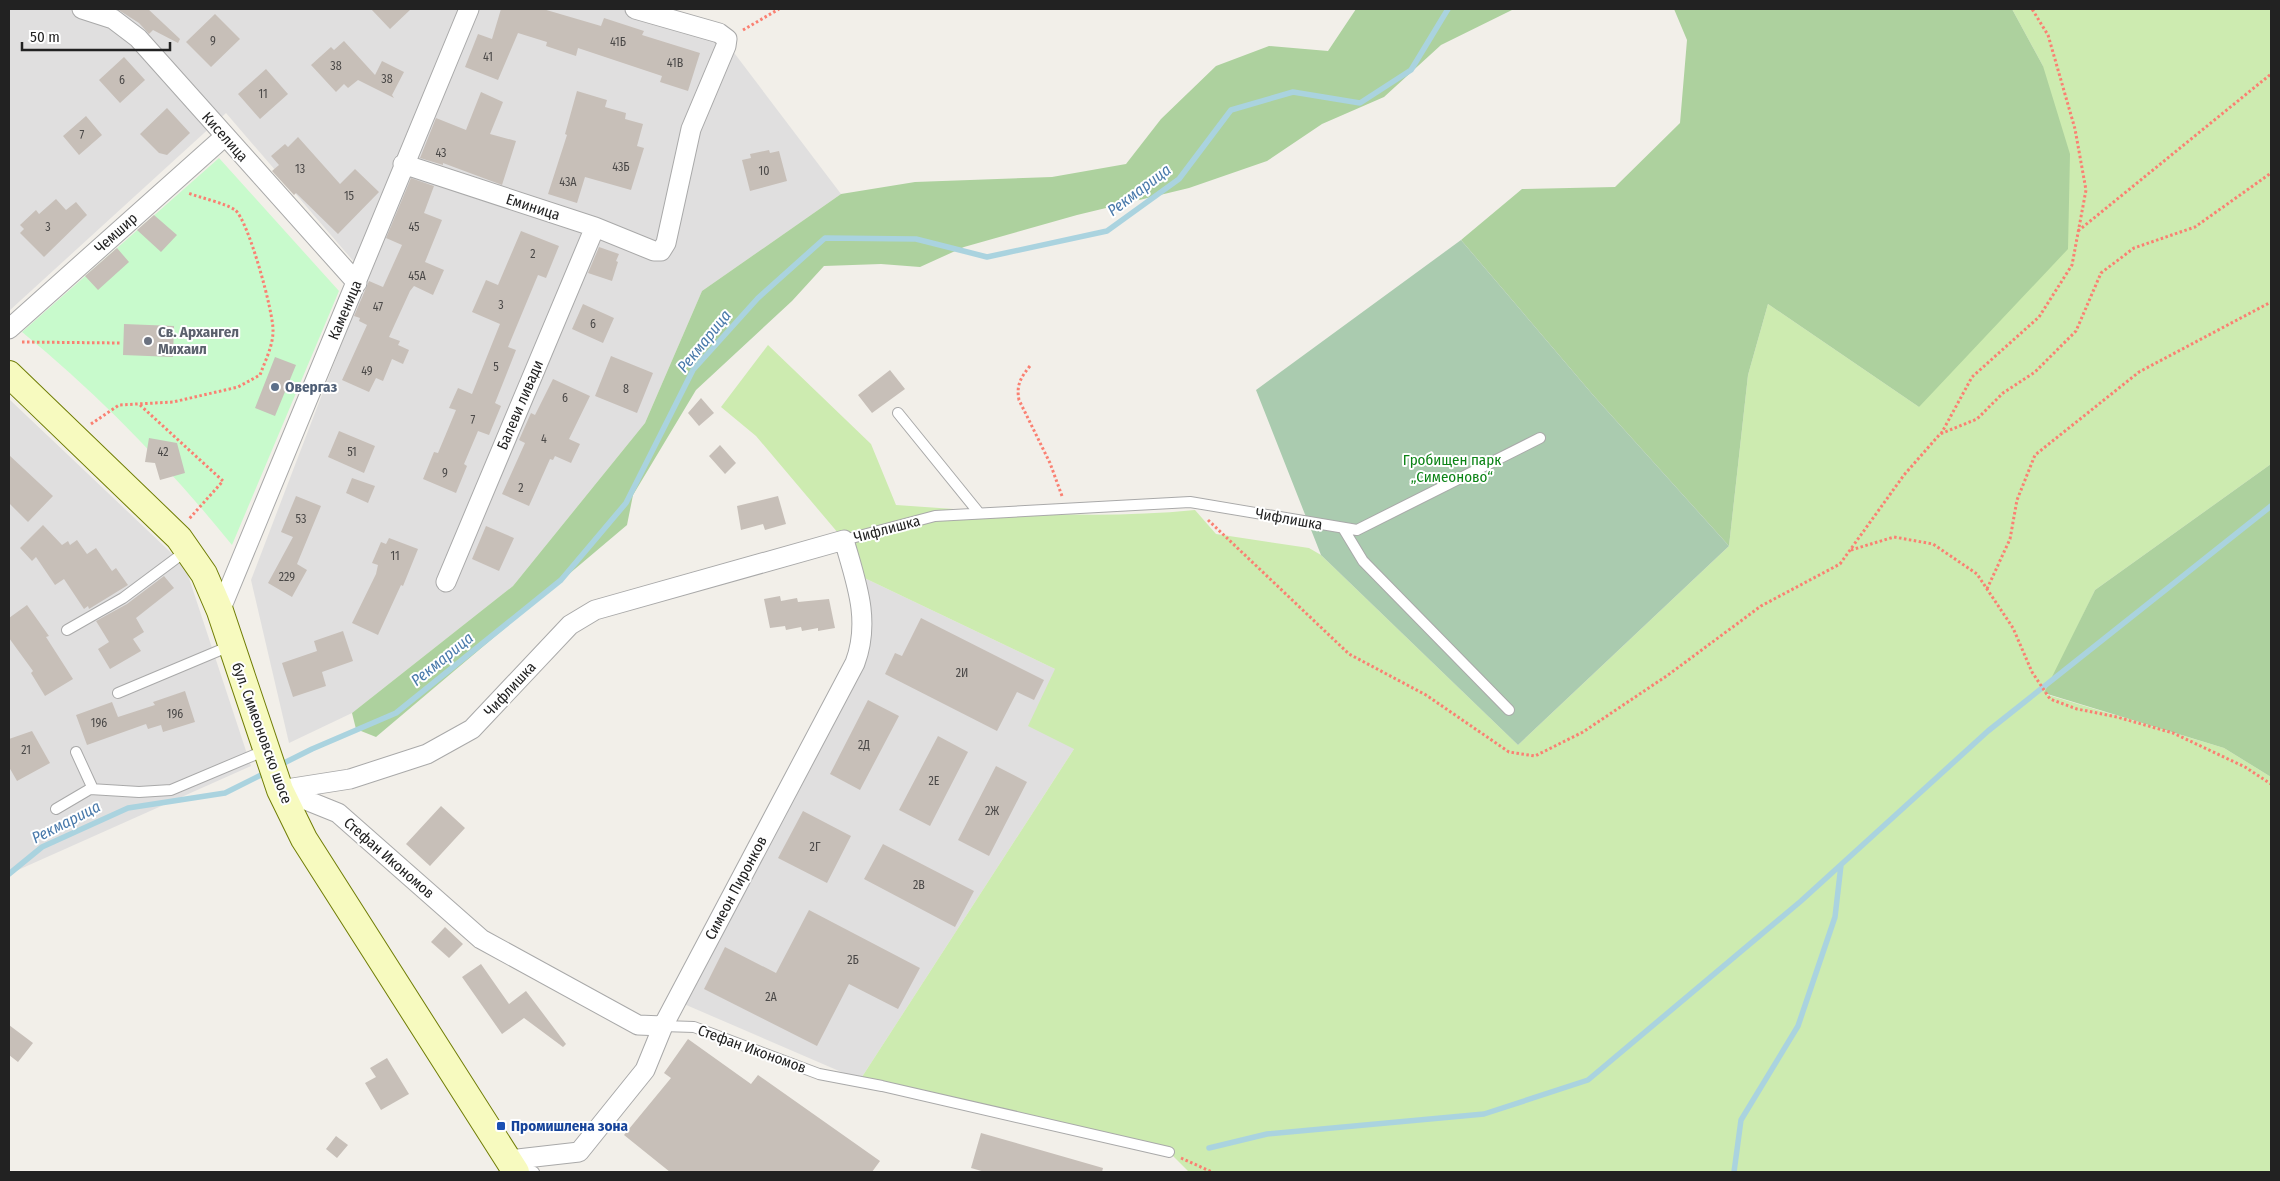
<svg xmlns="http://www.w3.org/2000/svg" width="2280" height="1181" viewBox="0 0 2280 1181" font-family="'Fira Sans Condensed',sans-serif">
<rect width="100%" height="100%" fill="#f2efe9"/>
<path fill="#e0dfdf" d="M9 9H657L713 25 841 194 702 291 645 423 513 586 352 713 289 743 251 580 367 277 226 113 9 311Z
M9 399 185 566 251 766 9 874Z
M854 573 1055 669 1074 749 860 1080 677 1001 855 663Z"/>
<path fill="#cdebb0" d="M2012 9H2271V464L2095 590 2045 694 2224 748 2271 777V1172H1189L1169 1152 860 1080 1074 749 1028 726 1055 669 854 573 844 540 756 436 721 407 768 345 871 444 896 505C995 512 1095 520 1195 510L1216 534 1309 548 1321 555 1518 745 1729 546 1748 375 1768 304 1919 407 2043 66Z"/>
<path fill="#add19e" d="M1356 9H1514L1441 45 1384 97 1322 124 1267 161 1189 188 1077 215 964 247 920 267 881 264 824 266 792 301 696 390 633 495 627 525 376 737 356 729 352 713 513 586 645 423 702 291 841 194 915 182 1052 177 1126 164 1161 119 1216 66 1269 46 1328 51Z
M1674 9H2012L2043 66 2070 154 2068 249 1919 407 1768 304 1748 375 1729 546 1593 395 1461 240 1522 189 1615 187 1680 123 1687 40Z
M2271 464V777L2224 748 2044 693 2095 590Z"/>
<path fill="#aacbaf" d="M1461 240 1593 395 1729 546 1518 745 1321 555 1256 390Z"/>
<path fill="#c8facc" d="M219 158 339 291 232 545C169 467 99 395 22 332Z"/>
<g fill="none" stroke-linecap="round" stroke-linejoin="round">
<path stroke="#aad3df" stroke-width="5.5" d="M280 765 312 749 396 713 561 580 626 503 693 370 758 298 825 238 916 239 987 257 1107 231 1179 179 1231 110 1293 92 1360 103 1411 70 1448 9
M9 874 42 847 128 808 225 793 267 772
M1209 1148 1267 1134 1484 1114 1588 1080 1801 901 1988 731 2271 506
M1734 1172 1741 1120 1798 1026 1835 917 1841 865"/>
</g>
<path fill="#c7bfb8" d="M117 9H148L180 39 178 43 153 30 149 34 139 23Z
M371 9H411L390 29Z
M501 9H543L601 26 604 18 644 31 642 35 700 53 688 91 660 82 662 76 578 48 576 56 546 46 547 42 518 33 498 80 465 67 478 34 492 39Z
M215 14 240 39 211 67 186 42Z
M344 41 375 75 382 61 404 72 392 95 394 98 358 80 348 88 344 84 336 92 311 65 331 47 334 50Z
M124 57 145 80 120 103 99 80Z
M266 69 288 94 260 119 238 94Z
M577 91 607 100 605 107 626 113 625 119 643 124 637 146 644 148 631 190 585 177 577 203 548 194 567 135 565 134Z
M481 92 503 102 490 134 516 141 502 185 443 163V165L420 158 436 118 466 130Z
M167 108 190 133 167 155 159 153 140 134Z
M86 116 102 135 79 155 63 136Z
M298 137 340 184 355 169 379 192 338 234 296 193 294 195 272 171 279 165 271 156 285 144 288 147Z
M769 150 770 153 779 151 787 181 750 191 742 160 751 158 750 154Z
M411 178 434 186 424 213 442 220 425 262 444 270 433 295 414 286 410 291 389 337 400 341 398 345 409 350 403 364 392 359 383 381 376 378 369 392 342 380 367 325 359 321 360 318 354 316 369 281 383 287 402 245 386 238Z
M56 199 66 210 76 202 87 215 44 257 20 233 24 229 20 225 36 210 39 214Z
M154 215 177 235 161 252 137 230Z
M521 231 559 246 546 278 538 275 508 347 516 350 495 403 501 406 489 435 478 431 464 464 467 466 456 493 423 479 434 452 438 453 456 410 449 408 458 388 472 394 500 324 472 312 486 280 498 285Z
M599 247 619 254 616 261 618 262 612 281 588 273Z
M117 248 129 262 98 290 85 276Z
M583 304 614 318 603 343 572 329Z
M124 324 174 326 173 357 123 355Z
M611 356 653 373 637 413 595 396Z
M275 357 296 365 275 416 255 408Z
M890 370 905 389 872 413 858 395Z
M553 379 590 396 569 439 580 444 571 463 555 456 553 460 550 459 529 506 502 494 525 443 519 440 531 413 535 415Z
M701 398 714 413 699 426 688 413Z
M339 431 375 446 364 473 328 457Z
M149 438 177 443 185 473 160 480 155 463 145 462Z
M720 445 736 463 725 474 709 456Z
M9 455 53 496 28 522 9 503Z
M352 478 375 486 368 503 346 493Z
M296 496 321 506 297 564 307 570 292 597 268 583 293 537 281 532Z
M778 496 786 524 765 530 763 524 741 530 737 506Z
M43 525 62 545 68 541 70 545 77 540 87 554 96 548 112 571 116 568 128 585 89 609 88 606 84 609 64 579 55 585 36 557 32 561 20 548Z
M486 526 514 538 499 571 472 559Z
M389 538 418 549 403 586 401 585 378 635 352 623 376 574 378 565 372 563 381 542 386 544Z
M164 576 174 588 136 618 144 632 133 639 141 651 110 669 98 649 109 642 96 621 127 604Z
M780 596 781 601 797 598 798 602 829 599 835 628 818 631V628L802 631 801 627 786 630 785 626 770 628 764 599Z
M27 605 49 636 46 637 73 679 45 696 31 673 33 671 9 638V618Z
M921 618 1044 680 1034 700 1017 692 997 731 885 674 895 653 902 656Z
M343 631 353 661 322 672 326 686 293 697 282 663 317 651 314 641Z
M185 691 195 722 163 732 161 725 148 729 146 724 87 745 76 715 112 702 118 717 155 705 153 702Z
M868 700 899 716 860 790 830 774Z
M32 731 50 763 17 781 9 767V739Z
M938 736 968 752 930 826 899 810Z
M996 766 1027 782 989 856 958 840Z
M441 806 465 828 430 866 406 844Z
M803 811 851 836 827 883 778 858Z
M883 844 974 891 955 927 864 879Z
M809 910 920 968 898 1009 849 984 817 1046 704 989 725 947 776 973Z
M445 927 463 944 449 958 431 942Z
M481 964 509 1004 526 991 566 1044 563 1047 524 1018 502 1034 462 977Z
M9 1025 33 1043 18 1062 9 1055Z
M688 1039 751 1084 758 1075 880 1161 872 1172H670L624 1135 671 1078 664 1073Z
M387 1058 409 1094 381 1110 365 1083 376 1077 370 1068Z
M981 1133 1103 1168 1102 1172H985L971 1168Z
M336 1136 348 1145 337 1158 326 1149Z"/>
<g fill="none" stroke-linecap="round" stroke-linejoin="round">
<g stroke="#a9a9a9" stroke-width="12">
<path id="lane" d="M898 413 979 513
M1343 528 1363 561 1509 710
M844 540 935 516 1190 502 1357 530 1540 438
M67 630 123 598 186 551
M118 693 230 646
M76 752 93 789
M56 809 90 789 139 792 171 790 266 750
M663 1026 694 1027 819 1074 882 1086 1169 1152
M517 1164 534 1172"/>
</g>
<g stroke="#a9a9a9" stroke-width="21">
<path id="street" d="M82 9 113 19 138 38 357 283
M403 164 595 227 654 251H661L666 243 691 129 726 46 727 39 719 33 635 9
M9 329 224 137
M446 582 595 227
M220 611 469 9
M280 790 350 779 427 754 472 729 570 625 595 610 844 540C856 582 871 620 855 663L663 1026 645 1070 579 1152 508 1160
M281 790 338 813 481 939 638 1025 663 1026"/>
</g>
<g stroke="#707d05" stroke-width="28">
<path id="secondary" d="M9 374 179 538 204 574 220 611 280 790 304 839 516 1172"/>
</g>
<path stroke="#fa8072" stroke-width="3" stroke-dasharray="2.5 2.5" stroke-linecap="butt" d="M743 30 779 9
M2078 231 2271 74
M22 342 120 343
M1030 366C1021 377 1016 385 1019 400L1050 463 1062 496
M140 405 223 481 189 519
M91 424 119 405 173 402 238 387 260 375C265 361 273 346 273 331 274 314 248 219 235 210 225 203 201 198 188 193
M1941 434 1972 377 2039 317 2072 265 2086 190 2075 129 2048 35 2032 9
M1208 520 1349 654 1426 695 1509 752 1535 756 1583 732 1668 675 1761 606 1840 564 1904 475 1940 434 1977 419 2003 393 2035 372 2076 331 2101 273 2134 248 2195 227 2271 173
M1851 550 1894 537 1933 544 1977 574 2013 628 2032 672 2050 699 2077 709 2117 717 2173 733 2245 767 2271 784
M1987 589 2010 539 2017 500 2035 455 2139 372 2271 302
M1181 1158 1212 1172"/>
<use href="#lane" stroke="#fff" stroke-width="10"/>
<use href="#street" stroke="#fff" stroke-width="19"/>
<use href="#secondary" stroke="#f7fabf" stroke-width="26"/>
</g>
<circle fill="#6b7280" stroke="#fff" stroke-width="2" cx="148" cy="341" r="5"/>
<circle fill="#5c6f8a" stroke="#fff" stroke-width="2" cx="275" cy="387" r="5"/>
<rect fill="#1a4fb4" stroke="#fff" stroke-width="2" x="496" y="1121" width="10" height="10" rx="2.5"/>
<g text-anchor="middle" dominant-baseline="central" stroke-width="4" stroke-linejoin="round" paint-order="stroke">
<g font-size="12" fill="#4b4948">
<text x="213" y="41">9</text>
<text x="618" y="42">41Б</text>
<text x="488" y="57">41</text>
<text x="675" y="63">41В</text>
<text x="336" y="66">38</text>
<text x="387" y="79">38</text>
<text x="122" y="80">6</text>
<text x="263" y="94">11</text>
<text x="82" y="135">7</text>
<text x="441" y="153">43</text>
<text x="621" y="167">43Б</text>
<text x="300" y="169">13</text>
<text x="764" y="171">10</text>
<text x="568" y="182">43А</text>
<text x="349" y="196">15</text>
<text x="48" y="227">3</text>
<text x="414" y="227">45</text>
<text x="533" y="254">2</text>
<text x="417" y="276">45А</text>
<text x="501" y="305">3</text>
<text x="378" y="307">47</text>
<text x="593" y="324">6</text>
<text x="496" y="367">5</text>
<text x="367" y="371">49</text>
<text x="626" y="389">8</text>
<text x="565" y="398">6</text>
<text x="473" y="420">7</text>
<text x="544" y="439">4</text>
<text x="163" y="452">42</text>
<text x="352" y="452">51</text>
<text x="445" y="473">9</text>
<text x="521" y="488">2</text>
<text x="301" y="519">53</text>
<text x="395" y="556">11</text>
<text x="287" y="577">229</text>
<text x="962" y="673">2И</text>
<text x="175" y="714">196</text>
<text x="99" y="723">196</text>
<text x="864" y="745">2Д</text>
<text x="26" y="750">21</text>
<text x="934" y="781">2Е</text>
<text x="992" y="811">2Ж</text>
<text x="815" y="847">2Г</text>
<text x="919" y="885">2В</text>
<text x="853" y="960">2Б</text>
<text x="771" y="997">2А</text>
</g>
<g font-size="15" fill="#222" stroke="#fff">
<text transform="translate(225 137) rotate(48)">Киселица</text>
<text transform="translate(533 207) rotate(18)">Еминица</text>
<text transform="translate(116 233) rotate(-42)">Чемшир</text>
<text transform="translate(345 310) rotate(-67)">Каменица</text>
<text transform="translate(520 405) rotate(-67)">Балеви ливади</text>
<text transform="translate(1289 519) rotate(10)">Чифлишка</text>
<text transform="translate(887 529) rotate(-15)">Чифлишка</text>
<text transform="translate(510 689) rotate(-47)">Чифлишка</text>
<text transform="translate(262 733) rotate(70)">бул. Симеоновско шосе</text>
<text transform="translate(389 858) rotate(41)">Стефан Икономов</text>
<text transform="translate(736 888) rotate(-62)">Симеон Пиронков</text>
<text transform="translate(752 1049) rotate(20)">Стефан Икономов</text>
</g>
<g font-size="15" font-weight="bold" fill="#5b616d" stroke="#fff" text-anchor="start">
<text x="158" y="332">Св. Архангел<tspan x="158" dy="17">Михаил</tspan></text>
</g>
<g font-size="15" font-weight="bold" fill="#4e5e75" stroke="#fff" text-anchor="start">
<text x="285" y="387">Овергаз</text>
</g>
<g font-size="15" fill="#0c8416" stroke="#fff">
<text x="1452" y="460">Гробищен парк<tspan x="1452" dy="17">„Симеоново“</tspan></text>
</g>
<g font-size="15" font-weight="bold" fill="#164399" stroke="#fff" text-anchor="start">
<text x="511" y="1126">Промишлена зона</text>
</g>
<g font-size="16" font-style="italic" fill="#4a7aab" stroke="#fff">
<text transform="translate(1139 190) rotate(-37)">Рекмарица</text>
<text transform="translate(704 341) rotate(-51)">Рекмарица</text>
<text transform="translate(442 659) rotate(-39)">Рекмарица</text>
<text transform="translate(66 822) rotate(-27)">Рекмарица</text>
</g>
</g>
<rect width="2280" height="1181" fill="none" stroke="#222222" stroke-width="20"/>
<path d="M22 42v8h148v-8" fill="none" stroke="#222222" stroke-width="2.5"/>
<text x="30" y="42" font-size="15" fill="#222222" stroke="#ffffff" stroke-width="4" paint-order="stroke">50 m</text>
</svg>
